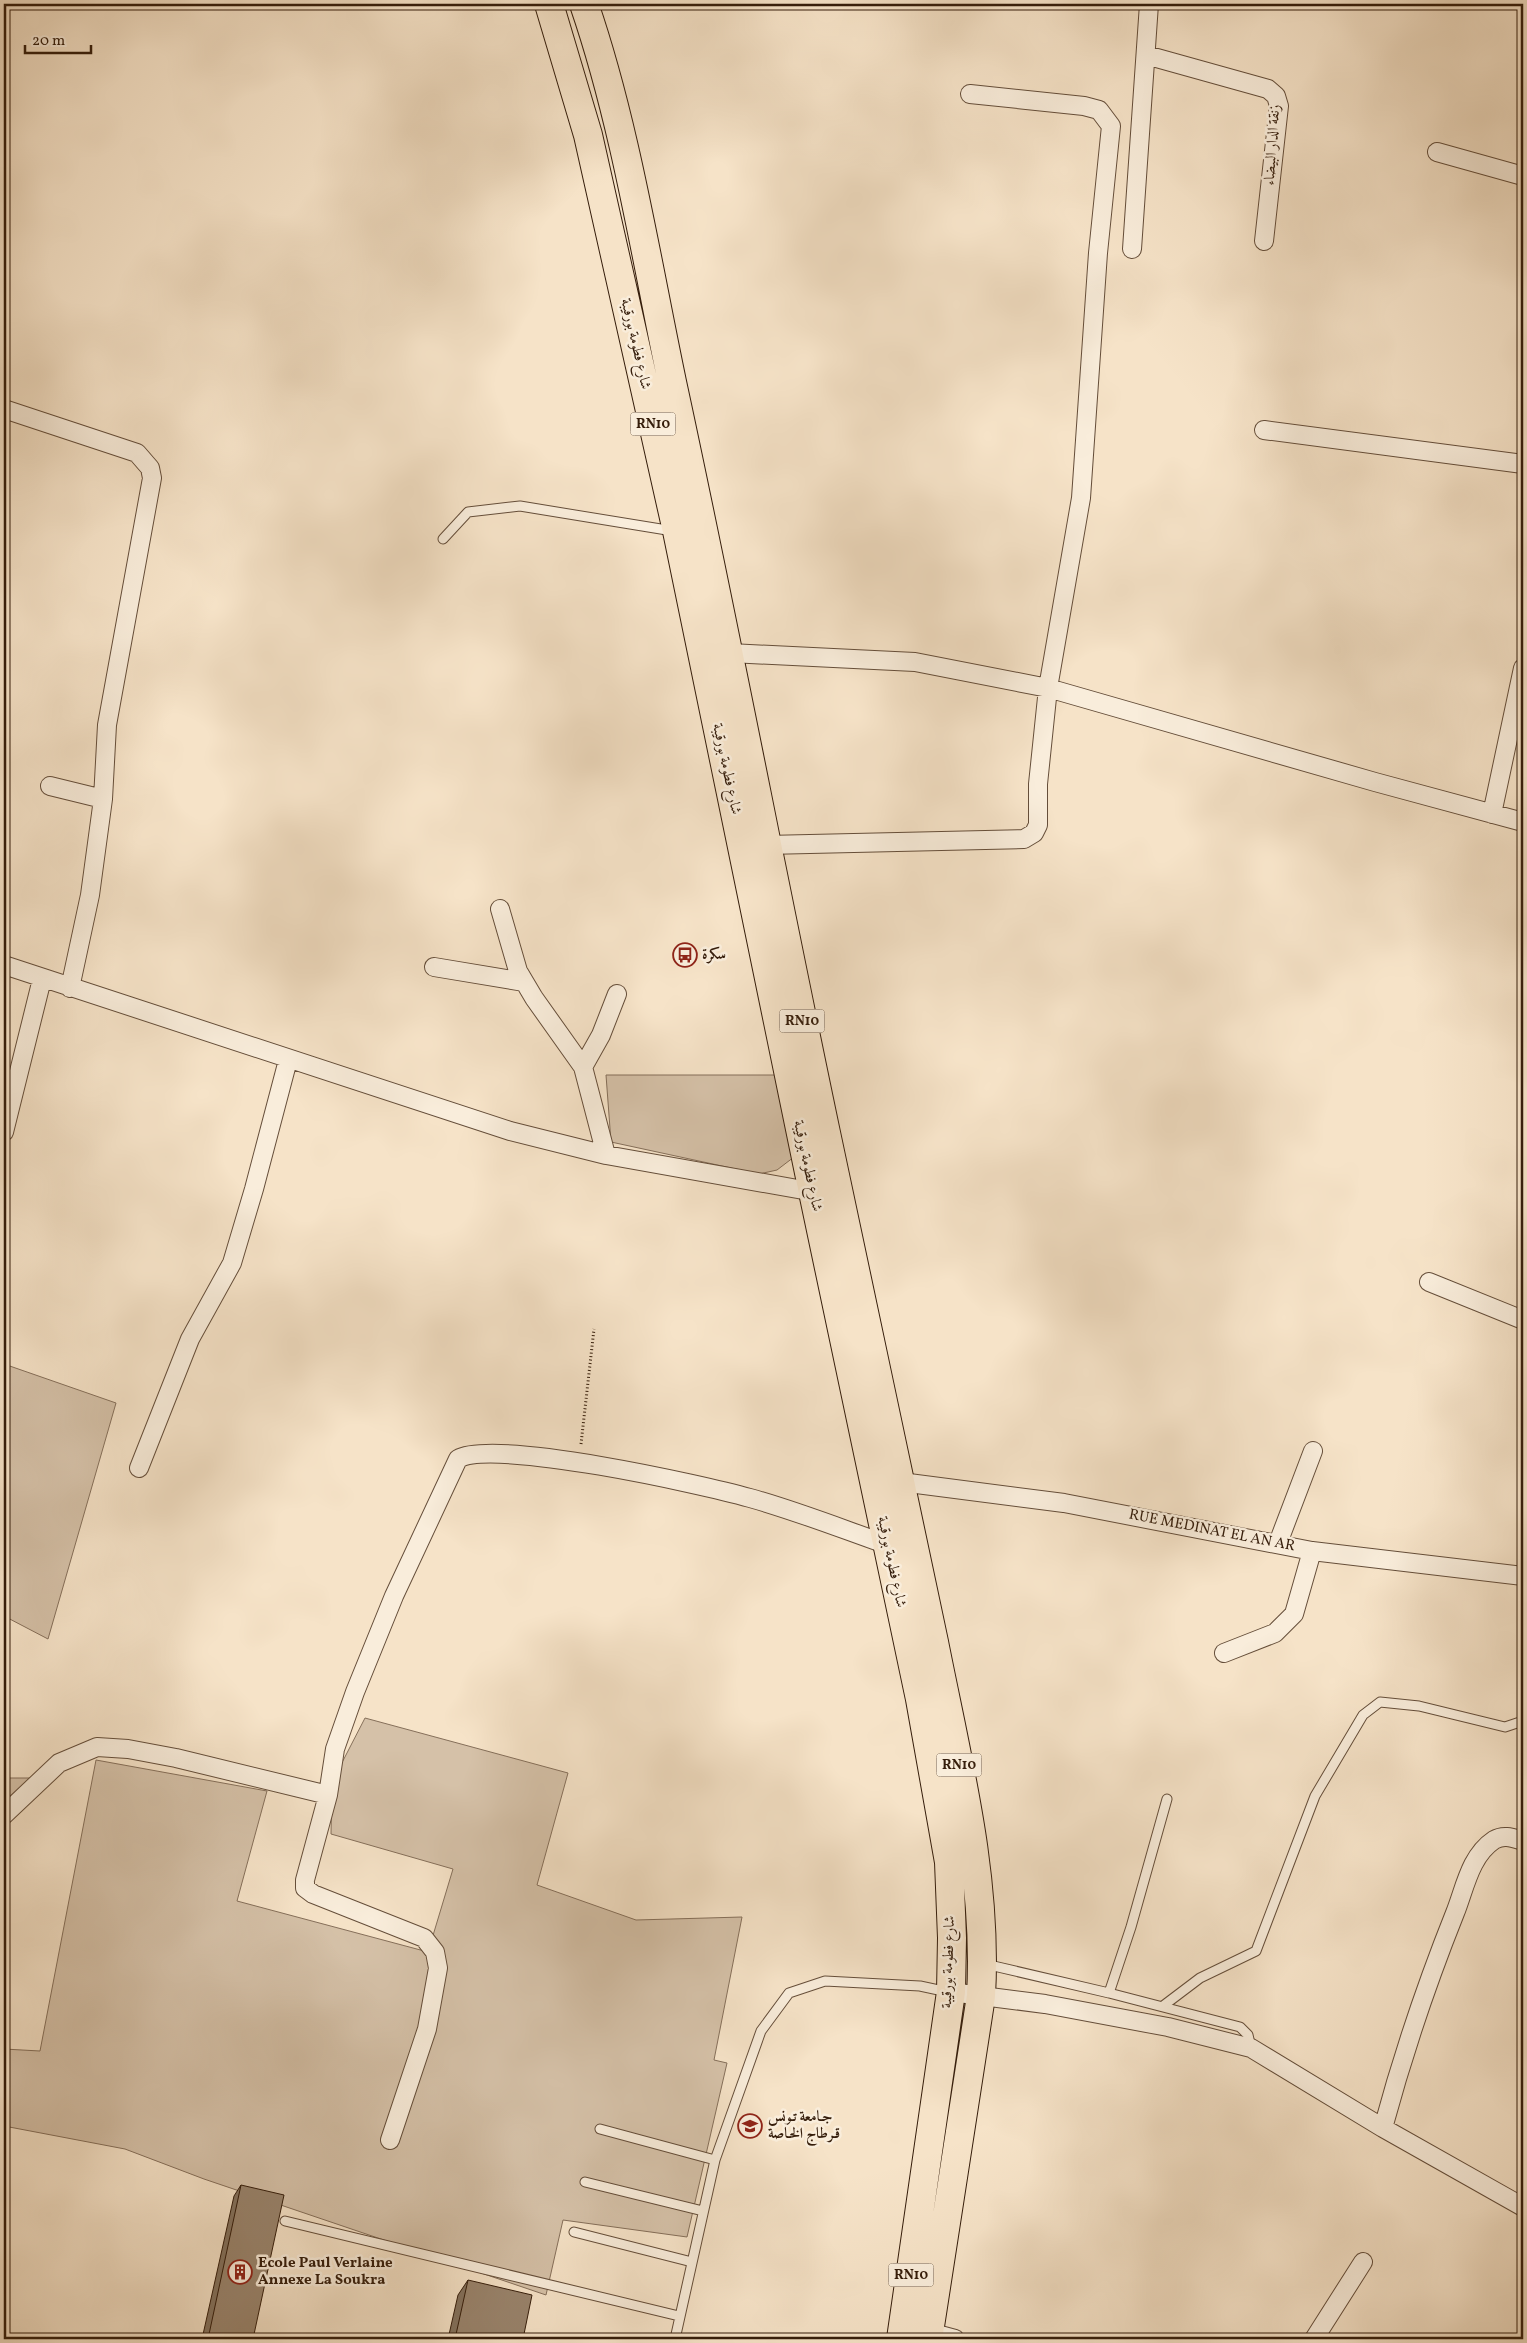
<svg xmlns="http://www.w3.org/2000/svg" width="1527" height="2343" viewBox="0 0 1527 2343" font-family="Vollkorn,Amiri,serif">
<rect width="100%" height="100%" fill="#f6e3c8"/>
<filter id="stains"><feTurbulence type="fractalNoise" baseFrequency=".004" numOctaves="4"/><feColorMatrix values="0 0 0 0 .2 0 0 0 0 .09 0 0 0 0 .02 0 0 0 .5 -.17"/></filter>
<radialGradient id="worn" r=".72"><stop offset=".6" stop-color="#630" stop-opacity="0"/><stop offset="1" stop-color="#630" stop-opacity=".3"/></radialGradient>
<path fill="#d5c1a8" stroke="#856f5a" d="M606 1075H777L794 1157 777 1170 759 1174 611 1142Z
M4 1364 116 1403 48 1639 4 1616Z
M365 1718 568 1773 537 1885 636 1920 742 1917 714 2060 727 2063 687 2237 563 2220 546 2295 204 2179 125 2149 4 2126V2049L40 2051 96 1760 267 1791 237 1901 428 1952 453 1869 331 1834 332 1782Z
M4 1778H43L4 1819Z"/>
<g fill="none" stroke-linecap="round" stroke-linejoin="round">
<g stroke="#654e3a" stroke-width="11">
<path id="service" d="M443 539 468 512 520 506 673 531
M1167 1799 1131 1927 1109 1993 1240 2027 1248 2035 1251 2048
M985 1964 1109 1993
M1163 2006 1200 1978 1256 1951 1315 1796 1363 1715 1380 1702 1419 1706 1505 1727 1523 1721
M600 2129 715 2160
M585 2182 703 2211
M285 2221 679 2316
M574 2232 692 2262
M675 2339 715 2160 761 2031 789 1993 825 1981 920 1986 948 1992"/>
</g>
<g stroke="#654e3a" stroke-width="20">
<path id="minor" d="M1146 55 1268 89 1276 96 1279 106 1264 241
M1437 152 1523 176
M1132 249 1149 4
M4 409 137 453 150 468 152 478 107 725 103 799 90 895 70 988
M1264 430 1523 464
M730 653 915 662 1048 688 1375 782 1523 822
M50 786 103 799
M1492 814 1523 668
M766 845 1024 839 1034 833 1038 825V784L1048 688 1081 498 1098 253 1111 126 1099 110 1084 106 970 94
M500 909 518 971 534 998 583 1067
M4 965 510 1131 606 1155 820 1193
M434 967 524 982
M4 1132 42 979
M606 1155 583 1067 601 1035 617 994
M1429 1282 1523 1320
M139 1468 190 1339 232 1263 254 1189 288 1060
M901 1482 1064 1503 1312 1551 1523 1576
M1278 1543 1313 1451
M1224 1653 1275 1633 1294 1614 1312 1551
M4 1815 59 1763 97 1747 128 1749 176 1758 328 1795
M951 1992 1045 2004 1168 2027 1251 2048 1383 2128 1523 2207
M1383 2128C1403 2054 1427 1983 1455 1913 1465 1888 1470 1856 1494 1840 1504 1834 1513 1838 1523 1841
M390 2140 427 2029 438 1968 435 1952 424 1938 313 1894 305 1888V1880L328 1795 335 1749 355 1692 394 1596 458 1459C493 1438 704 1485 750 1498 797 1511 842 1529 888 1545
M929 2332 955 2339
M1314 2339 1363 2262"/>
</g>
<g stroke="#351d0b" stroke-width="30">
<path id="primary" d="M549 4 588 135 677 531 813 1192 920 1699 949 1862 952 1938 951 1992 901 2339
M584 4C625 123 646 258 672 382 726 632 773 882 826 1133 861 1303 899 1472 934 1642 957 1759 988 1876 981 1996L928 2339"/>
</g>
<path stroke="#351d0b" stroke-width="3" stroke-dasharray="1 2.5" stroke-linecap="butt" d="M581 1444 594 1329"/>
<use href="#service" stroke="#f9eddb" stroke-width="9"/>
<use href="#minor" stroke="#f9eddb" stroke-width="18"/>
<use href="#primary" stroke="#f6e3c8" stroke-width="28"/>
</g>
<path fill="#84725e" stroke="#351d0b" d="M241 2185 253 2339H202L234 2196Z
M468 2280 523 2339H448L458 2295Z"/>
<path fill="#6b5c4c" stroke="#351d0b" d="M510 2336 523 2339H507Z"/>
<path fill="#99846d" stroke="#351d0b" d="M241 2185 284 2195 253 2339H208Z
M468 2280 532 2295 523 2339 510 2336 509 2339H455Z"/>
<defs>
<g id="bus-ring" transform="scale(1.25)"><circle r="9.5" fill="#f9eddb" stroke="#8f2418" stroke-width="1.5"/><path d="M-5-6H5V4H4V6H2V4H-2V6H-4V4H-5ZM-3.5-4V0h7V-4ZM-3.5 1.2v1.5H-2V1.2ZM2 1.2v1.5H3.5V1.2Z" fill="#8f2418"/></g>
<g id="university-ring" transform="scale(1.25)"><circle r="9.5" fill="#f9eddb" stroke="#8f2418" stroke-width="1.5"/><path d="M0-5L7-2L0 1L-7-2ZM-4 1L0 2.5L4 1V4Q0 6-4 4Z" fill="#8f2418"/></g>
<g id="building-ring" transform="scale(1.25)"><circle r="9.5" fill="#f9eddb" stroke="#8f2418" stroke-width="1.5"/><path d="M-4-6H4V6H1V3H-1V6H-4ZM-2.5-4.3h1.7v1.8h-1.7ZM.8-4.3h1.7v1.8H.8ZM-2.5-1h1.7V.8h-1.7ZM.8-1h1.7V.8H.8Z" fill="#8f2418"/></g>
</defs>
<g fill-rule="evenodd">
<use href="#bus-ring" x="685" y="955"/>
<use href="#university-ring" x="750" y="2126"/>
<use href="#building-ring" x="240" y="2272"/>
</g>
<g text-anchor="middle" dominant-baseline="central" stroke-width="5" stroke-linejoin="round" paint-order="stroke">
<g fill="#f9eddb" stroke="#705b49" stroke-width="1">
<rect x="630.5" y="412.5" width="45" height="23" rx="4"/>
<rect x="779.5" y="1009.5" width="45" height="23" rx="4"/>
<rect x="936.5" y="1753.5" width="45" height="23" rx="4"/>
<rect x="888.5" y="2263.5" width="45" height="23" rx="4"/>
</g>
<g font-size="14" font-weight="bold" fill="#351d0b">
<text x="653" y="424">RN10</text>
<text x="802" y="1021">RN10</text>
<text x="959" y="1765">RN10</text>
<text x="911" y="2275">RN10</text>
</g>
<g font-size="15" fill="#351d0b" stroke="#f9eddb">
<text transform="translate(1273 145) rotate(-86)">زنقة الدار البيضاء</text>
<text transform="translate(635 344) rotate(77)">شارع فطومة بورقيبة</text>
<text transform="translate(726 769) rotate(78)">شارع فطومة بورقيبة</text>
<text transform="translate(807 1166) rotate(78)">شارع فطومة بورقيبة</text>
<text transform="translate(1212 1531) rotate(11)">RUE MEDINAT EL AN AR</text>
<text transform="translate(891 1562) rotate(78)">شارع فطومة بورقيبة</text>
<text transform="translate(949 1962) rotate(-88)">شارع فطومة بورقيبة</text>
</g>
<g font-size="15" font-weight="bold" fill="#351d0b" stroke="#f9eddb" text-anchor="start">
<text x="702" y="955">سكرة</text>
<text x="768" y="2117">جـامعة تـونس<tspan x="768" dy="17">قـرطاج الخـاصة</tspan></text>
<text x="258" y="2263">Ecole Paul Verlaine<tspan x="258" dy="17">Annexe La Soukra</tspan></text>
</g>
</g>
<rect width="1527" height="2343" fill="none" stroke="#f6e3c8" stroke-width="20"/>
<rect x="5" y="5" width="1517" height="2333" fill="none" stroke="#351d0b" stroke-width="2.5"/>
<rect x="10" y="10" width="1507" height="2323" fill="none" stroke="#351d0b"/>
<path d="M25 45v8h66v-8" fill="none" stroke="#351d0b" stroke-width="2.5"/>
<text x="32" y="45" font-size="15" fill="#351d0b" stroke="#f9eddb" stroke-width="4" paint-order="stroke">20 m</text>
<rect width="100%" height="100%" filter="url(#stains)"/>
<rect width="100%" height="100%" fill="url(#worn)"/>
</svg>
